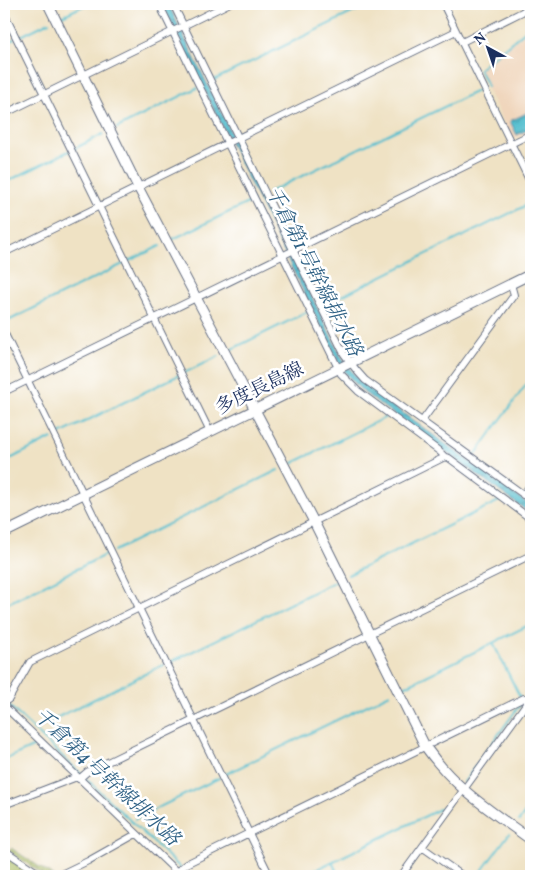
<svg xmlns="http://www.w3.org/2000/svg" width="535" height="880" viewBox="0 0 535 880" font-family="Vollkorn,'Noto Serif JP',serif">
<defs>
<pattern id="grass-dots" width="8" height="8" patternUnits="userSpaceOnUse" patternTransform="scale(1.25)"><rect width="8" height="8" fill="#abbc60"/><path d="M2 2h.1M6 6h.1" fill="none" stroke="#8a9952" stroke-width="1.8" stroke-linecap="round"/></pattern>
<pattern id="water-waves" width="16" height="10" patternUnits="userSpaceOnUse" patternTransform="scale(1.25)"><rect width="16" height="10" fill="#53bece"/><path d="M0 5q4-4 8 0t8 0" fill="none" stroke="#449baa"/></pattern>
</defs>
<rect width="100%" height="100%" fill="#fff"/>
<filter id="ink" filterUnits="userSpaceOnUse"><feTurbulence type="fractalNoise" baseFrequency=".02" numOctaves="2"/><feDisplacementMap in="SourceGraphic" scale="10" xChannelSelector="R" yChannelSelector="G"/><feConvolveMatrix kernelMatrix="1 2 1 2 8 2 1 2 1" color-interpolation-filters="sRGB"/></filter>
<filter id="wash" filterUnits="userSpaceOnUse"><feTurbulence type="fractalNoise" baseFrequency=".0096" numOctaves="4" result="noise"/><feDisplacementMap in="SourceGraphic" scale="20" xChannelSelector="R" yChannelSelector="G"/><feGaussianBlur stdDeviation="1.12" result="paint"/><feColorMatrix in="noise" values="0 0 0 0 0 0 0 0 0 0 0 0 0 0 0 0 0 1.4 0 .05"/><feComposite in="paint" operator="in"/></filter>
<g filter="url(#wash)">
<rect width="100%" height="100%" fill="#efe2c4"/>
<path fill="#f0d6bc" d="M531 28V131L514 139 512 138 486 87 488 86 480 69Z"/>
<path fill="url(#grass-dots)" stroke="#63765f" d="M11 848 53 876H45L9 851Z
M4 852 39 876H6L4 875Z"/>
<path fill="url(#water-waves)" stroke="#377696" d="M162 4H168L341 356 353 373 363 384 531 506V514L363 392 341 368Z
M531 111V128L517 135 510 121Z"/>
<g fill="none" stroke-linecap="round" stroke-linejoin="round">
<path stroke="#53bece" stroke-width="2" d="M62 16 87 4
M19 37 49 22
M4 44 14 39
M214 80 370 4
M487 86 479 69 531 26
M117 128 197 88
M74 149 103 134
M4 183 69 151
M269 192 481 89
M173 239 252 201
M129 261 160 246
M323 305 531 203
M4 323 125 263
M232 349 307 312
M184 373 219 356
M58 435 179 375
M475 455 531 378
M4 462 52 438
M293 463 386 417
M114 551 278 470
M348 575 501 500
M4 605 109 553
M493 643 520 697
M169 663 336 581
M404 687 531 624
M7 704 189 876
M38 727 163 665
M4 760 37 745
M224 775 390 694
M464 782 522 702
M135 819 219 778
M519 821 531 804
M332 862 339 876
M303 876 448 805
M478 876 509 834"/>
</g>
</g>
<g filter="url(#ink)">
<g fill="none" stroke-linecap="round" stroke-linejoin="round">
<g stroke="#656e82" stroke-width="8">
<path id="street" d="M159 4 341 374 358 391 439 451 445 457 449 458 531 519
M173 4 344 354 357 371 365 380 531 500
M443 4 531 184
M4 13 210 432
M462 42 522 12 531 5
M4 114 228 4
M4 253 456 31
M4 332 270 876
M4 392 531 134
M422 421 514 295 511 284
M523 495 531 484
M4 703 9 699 30 662 445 457
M4 706 181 876
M79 779 87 772 531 555
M4 805 77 777
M422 847 463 876
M4 850 43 876
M176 872 186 864 524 698 531 700
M57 876 88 861 136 834
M401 876 531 697"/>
</g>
<g stroke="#656e82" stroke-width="11">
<path id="secondary" d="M48 4 138 187 314 522 425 746C455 789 490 810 531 840
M4 533 531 274"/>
</g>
<use href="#street" stroke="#fff" stroke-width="6"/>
<use href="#secondary" stroke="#fff" stroke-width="9"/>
</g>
</g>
<g text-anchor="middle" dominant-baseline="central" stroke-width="5" stroke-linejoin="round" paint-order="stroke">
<g font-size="19" fill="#1b2f5e" stroke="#fff">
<text transform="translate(260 389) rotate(-26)">多度長島線</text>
</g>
<g font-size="20" font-style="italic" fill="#2f6185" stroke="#fff">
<text transform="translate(313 272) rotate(63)">千倉第1号幹線排水路</text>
<text transform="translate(106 778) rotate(43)">千倉第4号幹線排水路</text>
</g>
</g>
<rect width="535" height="880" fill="none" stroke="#fff" stroke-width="20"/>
<g transform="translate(488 48) rotate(320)" stroke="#ffffff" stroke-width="4" paint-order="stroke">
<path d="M0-4L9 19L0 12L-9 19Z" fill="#1b2f5e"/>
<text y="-8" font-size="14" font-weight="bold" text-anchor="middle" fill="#1b2f5e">N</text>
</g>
</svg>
